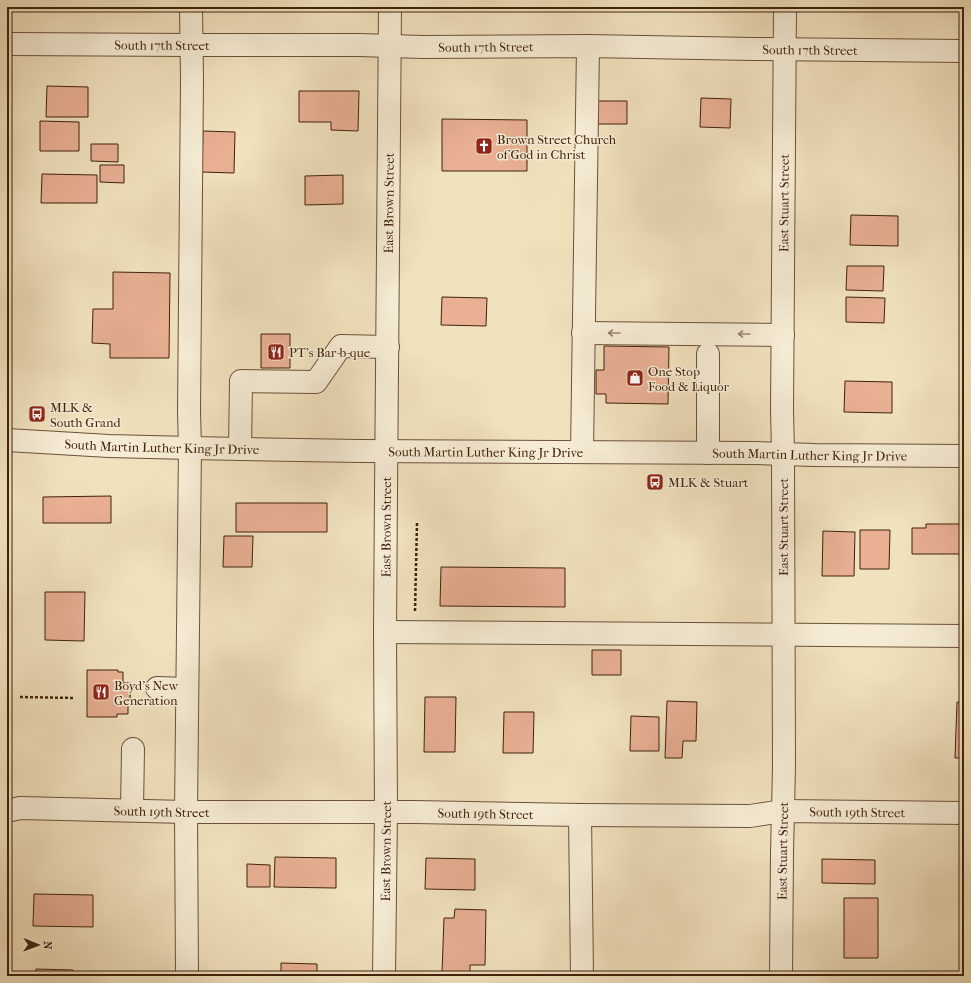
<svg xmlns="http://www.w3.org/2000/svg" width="971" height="983" viewBox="0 0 971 983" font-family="'IM FELL French Canon',serif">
<rect width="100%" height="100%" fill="#f1e2be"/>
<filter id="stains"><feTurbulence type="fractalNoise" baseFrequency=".005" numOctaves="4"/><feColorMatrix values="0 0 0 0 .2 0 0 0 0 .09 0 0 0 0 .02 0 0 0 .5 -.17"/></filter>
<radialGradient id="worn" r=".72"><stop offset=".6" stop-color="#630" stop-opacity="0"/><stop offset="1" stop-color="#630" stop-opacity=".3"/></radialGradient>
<path fill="#e9b094" stroke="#41210d" d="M47 86 88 87V117H46Z
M299 91H359L358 131 331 130V122H299Z
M701 98 731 99 730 128 700 127Z
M598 101H627V124H598Z
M442 119 527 120V171H442Z
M40 121 79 122V151H40Z
M203 131 235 132 234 173 202 172Z
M91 144H118V162L91 161Z
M100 165H124V183L100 182Z
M42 174 97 175V203H41Z
M343 175V204L305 205V176Z
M851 215 898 216V246L850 245Z
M847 266H884L883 291 846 290Z
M113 272 170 273 169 358H110V344L92 343 93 309H113Z
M442 297 487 298 486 326 441 325Z
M846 297 885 298 884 323 846 322Z
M261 334H290V368H261Z
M604 346 669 347 668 404 606 403V394H596V370H604Z
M845 381 892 382V413L844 412Z
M111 496V523H43V497Z
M236 503H327V532H236Z
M926 524H964V554H912V528H926Z
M860 530H890L889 569H860Z
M823 531 855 532 854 576H822Z
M224 536H253L252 567H223Z
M441 567 565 568V607L440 606Z
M45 592H85L84 641 45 640Z
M592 650H621V675H592Z
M87 670H118V672H123V683H131L130 699 128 700V714H117V717H87Z
M425 697H456L455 752H424Z
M667 701 697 702 696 741H683L682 758H665Z
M957 702H964V758H955Z
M504 712H534L533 753H503Z
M631 716 659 717V751H630Z
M275 857 336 858V888L274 887Z
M426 858 475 859V890L425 889Z
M822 859 875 860V884L822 883Z
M247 864 270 865V887H247Z
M34 894 93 895V927L33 926Z
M844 898H878V958H844Z
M455 909 486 910 485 965H470V973H442L444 918H454Z
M281 963 317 964V976H281Z
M36 969 73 970V976H36Z"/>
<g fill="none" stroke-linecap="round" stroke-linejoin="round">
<g stroke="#6d5139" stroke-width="24">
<g id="minor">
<path id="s1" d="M7 44 192 45H359L423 47 588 46 753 49 964 51"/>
<path d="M583 333 783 335"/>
<path id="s2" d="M7 440 109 446 190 448 359 451 754 453 814 455 964 456"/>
<path d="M240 449 241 381 316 382 341 346 388 347"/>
<path d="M582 452 588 46"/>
<path d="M708 453V354"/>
<path d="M385 632 964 636"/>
<path d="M157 688 187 689"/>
<path d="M132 810 133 749"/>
<path id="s3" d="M7 811 20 808 186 812H415L580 815 750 816 783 811 964 813"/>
<path d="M580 815 582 976"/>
<path d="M187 976 186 812 190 448 189 411 192 80 191 7"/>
<path id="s4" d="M384 976 386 812 385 632 386 492 390 7"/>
<path id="s5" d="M781 976 782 853 784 767 783 454 782 409 785 7"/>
</g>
</g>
<path stroke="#41210d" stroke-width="2.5" stroke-dasharray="3 2" stroke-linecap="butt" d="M415 611 417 523
M20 697 75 698"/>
<use href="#minor" stroke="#f6ecd5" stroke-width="22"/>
</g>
<defs><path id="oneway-shaft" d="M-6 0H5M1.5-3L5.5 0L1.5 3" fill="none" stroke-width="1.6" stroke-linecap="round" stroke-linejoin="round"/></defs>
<g stroke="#9c8671">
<use href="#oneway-shaft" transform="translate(614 333) rotate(-180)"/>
<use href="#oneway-shaft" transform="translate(744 334) rotate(-180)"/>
</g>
<defs>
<g id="church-square" transform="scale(0.9)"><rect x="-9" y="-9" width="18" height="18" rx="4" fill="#8f2418" stroke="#f6ecd5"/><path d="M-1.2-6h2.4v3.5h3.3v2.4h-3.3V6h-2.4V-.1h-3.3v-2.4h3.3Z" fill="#fff"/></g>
<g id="restaurant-square" transform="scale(0.9)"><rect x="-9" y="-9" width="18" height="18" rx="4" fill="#8f2418" stroke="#f6ecd5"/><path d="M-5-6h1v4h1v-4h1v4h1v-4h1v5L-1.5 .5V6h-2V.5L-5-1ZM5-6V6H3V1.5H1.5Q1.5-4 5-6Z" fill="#fff"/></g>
<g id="shop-square" transform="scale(0.9)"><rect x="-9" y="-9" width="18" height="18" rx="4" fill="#8f2418" stroke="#f6ecd5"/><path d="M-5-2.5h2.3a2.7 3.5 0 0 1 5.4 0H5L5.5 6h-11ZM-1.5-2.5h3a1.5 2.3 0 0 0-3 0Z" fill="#fff"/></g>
<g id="bus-square" transform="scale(0.9)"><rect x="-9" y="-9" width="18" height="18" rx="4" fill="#8f2418" stroke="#f6ecd5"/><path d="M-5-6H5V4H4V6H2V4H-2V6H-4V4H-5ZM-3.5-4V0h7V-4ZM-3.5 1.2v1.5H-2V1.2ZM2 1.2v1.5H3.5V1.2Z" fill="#fff"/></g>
</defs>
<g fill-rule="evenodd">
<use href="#church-square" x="484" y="146"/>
<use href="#restaurant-square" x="276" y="352"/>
<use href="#shop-square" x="635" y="378"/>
<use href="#bus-square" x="37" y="414"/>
<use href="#bus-square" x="655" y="482"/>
<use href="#restaurant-square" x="101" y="692"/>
</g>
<g text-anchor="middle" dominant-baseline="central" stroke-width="3" stroke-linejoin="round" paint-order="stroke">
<g font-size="13" fill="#41210d" stroke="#f6ecd5">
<text stroke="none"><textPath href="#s1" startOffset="155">South 17th Street</textPath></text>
<text stroke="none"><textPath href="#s1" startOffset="479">South 17th Street</textPath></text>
<text stroke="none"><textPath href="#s1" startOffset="803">South 17th Street</textPath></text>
<text stroke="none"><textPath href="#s4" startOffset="773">East Brown Street</textPath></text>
<text stroke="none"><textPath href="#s5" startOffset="773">East Stuart Street</textPath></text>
<text stroke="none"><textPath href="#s2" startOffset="155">South Martin Luther King Jr Drive</textPath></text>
<text stroke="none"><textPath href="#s2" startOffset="479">South Martin Luther King Jr Drive</textPath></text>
<text stroke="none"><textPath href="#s2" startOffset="803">South Martin Luther King Jr Drive</textPath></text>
<text transform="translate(783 527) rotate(-90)">East Stuart Street</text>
<text stroke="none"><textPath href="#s4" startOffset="449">East Brown Street</textPath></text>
<text stroke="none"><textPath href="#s3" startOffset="155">South 19th Street</textPath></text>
<text stroke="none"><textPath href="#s3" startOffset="851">South 19th Street</textPath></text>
<text stroke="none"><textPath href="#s3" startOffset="479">South 19th Street</textPath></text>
<text stroke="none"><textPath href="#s4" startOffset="125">East Brown Street</textPath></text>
<text stroke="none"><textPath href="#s5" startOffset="125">East Stuart Street</textPath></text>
</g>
<g font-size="13" fill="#41210d" stroke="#f6ecd5" text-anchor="start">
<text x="497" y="139">Brown Street Church<tspan x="497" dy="15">of God in Christ</tspan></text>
<text x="289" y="352">PT's Bar-b-que</text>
<text x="648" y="371">One Stop<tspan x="648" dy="15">Food &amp; Liquor</tspan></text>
<text x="50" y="407">MLK &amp;<tspan x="50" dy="15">South Grand</tspan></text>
<text x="668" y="482">MLK &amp; Stuart</text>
<text x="114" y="685">Boyd's New<tspan x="114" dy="15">Generation</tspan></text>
</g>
</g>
<rect width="971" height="983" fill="none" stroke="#f1e2be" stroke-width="24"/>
<rect x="8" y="8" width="955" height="967" fill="none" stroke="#41210d" stroke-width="2"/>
<rect x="12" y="12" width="947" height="959" fill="none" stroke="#41210d"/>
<g transform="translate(38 945) rotate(91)" stroke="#f6ecd5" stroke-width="3" paint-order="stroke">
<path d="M0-3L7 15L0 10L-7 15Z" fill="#41210d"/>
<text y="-6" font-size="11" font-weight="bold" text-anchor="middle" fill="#41210d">N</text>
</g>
<rect width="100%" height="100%" filter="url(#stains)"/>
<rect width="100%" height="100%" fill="url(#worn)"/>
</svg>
